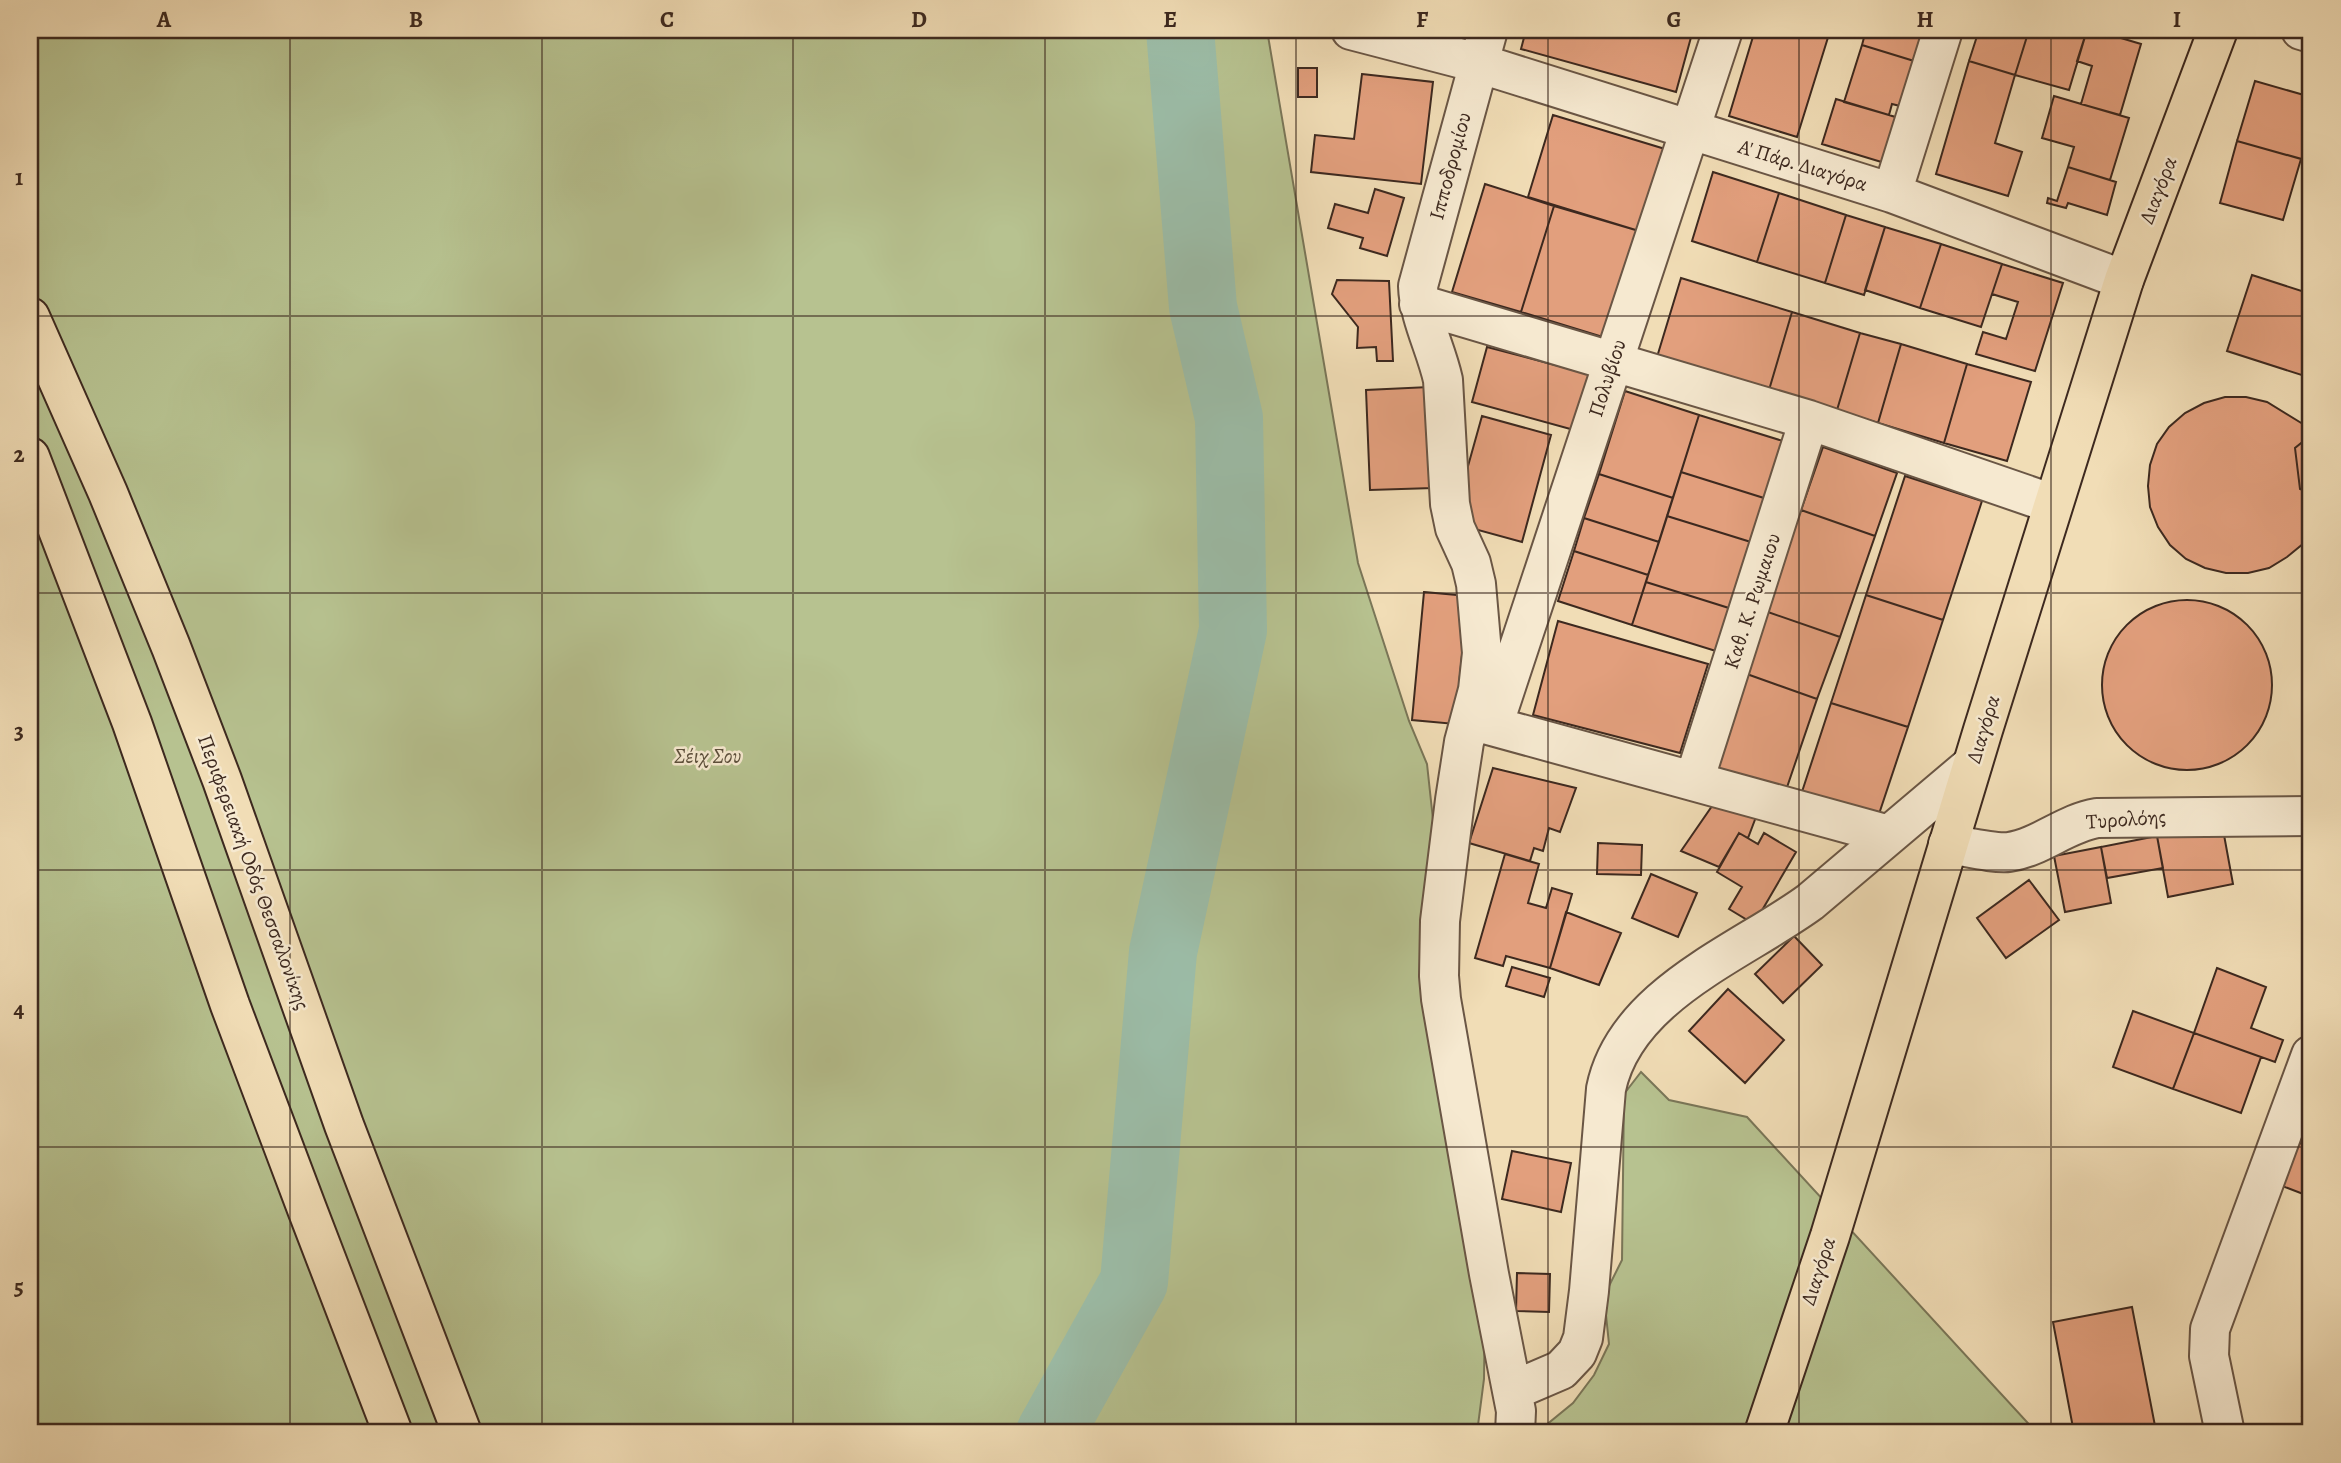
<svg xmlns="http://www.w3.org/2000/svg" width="2341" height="1463" viewBox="0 0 2341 1463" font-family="Alegreya,serif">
<rect width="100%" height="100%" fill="#f1ddb6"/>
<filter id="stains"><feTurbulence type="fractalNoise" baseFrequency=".00286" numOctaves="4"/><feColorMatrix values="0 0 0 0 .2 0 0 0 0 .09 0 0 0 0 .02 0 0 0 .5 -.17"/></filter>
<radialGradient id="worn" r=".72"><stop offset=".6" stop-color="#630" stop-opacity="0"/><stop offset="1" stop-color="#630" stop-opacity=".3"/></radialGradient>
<path fill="#b7c290" stroke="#7a7658" stroke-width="2" d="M30 30H1267L1358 563 1409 721 1427 764 1485 1302 1484 1379 1477 1433H30Z
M1641 1072 1669 1100 1747 1117 2037 1433H1541L1545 1426 1573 1403 1594 1375 1609 1344 1604 1296 1622 1260 1624 1094Z"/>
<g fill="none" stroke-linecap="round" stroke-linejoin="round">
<path stroke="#9cbda8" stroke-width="68" d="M1050 1433 1134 1282 1163 952 1233 630 1229 418 1203 307 1180 30"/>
</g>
<path fill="#e29f7d" stroke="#3d291f" stroke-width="2" d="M1526 30H1693L1676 92 1521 49Z
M1755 30 1830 31 1797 137 1729 116Z
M1866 30H1923L1914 61 1862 45Z
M1979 30H2029L2015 75 1969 61Z
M2029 30H2087L2069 90 2015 75Z
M2087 30H2094L2141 44 2120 115 2081 104 2092 66 2077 61Z
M1862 45 1914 61 1900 106 1892 104 1889 115 1844 102Z
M1969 61 2015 75 1995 143 2022 152 2008 196 1936 174Z
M1298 68H1317V97H1298Z
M1362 74 1433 82 1421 184 1311 172 1315 135 1354 139Z
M2255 81 2311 97V153L2309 161 2237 141Z
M2054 96 2129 118 2110 180 2068 167 2074 147 2042 138Z
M1836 99 1902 119 1888 164 1822 144Z
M1553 115 1665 149 1639 231 1528 197Z
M2237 141 2301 159 2283 220 2220 203Z
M2068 167 2116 182 2107 215 2068 203 2066 208 2047 203 2048 198 2057 201Z
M1713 172 1779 193 1757 262 1692 241Z
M1485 184 1554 206 1521 312 1452 292Z
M1375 189 1404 198 1387 256 1360 248 1363 238 1328 228 1335 204 1368 213Z
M1779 193 1846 215 1825 283 1757 262Z
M1554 206 1639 231 1606 338 1521 312Z
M1846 215 1885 227 1864 295 1825 283Z
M1885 227 1941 244 1920 308 1865 290Z
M1941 244 2002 264 1981 327 1920 308Z
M2002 264 2063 283 2035 371 1976 354 1983 332 2006 339 2018 302 1992 294Z
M2252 275 2311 294V378L2227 351Z
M1681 278 1792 312 1769 390 1657 357Z
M1337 280 1389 281 1393 361H1377L1376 347 1357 348 1358 327 1332 294Z
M1792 312 1860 333 1837 410 1769 390Z
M1860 333 1901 344 1878 423 1837 410Z
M1901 344 1967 364 1944 443 1878 423Z
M1487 347 1589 374 1574 430 1472 402Z
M1967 364 2031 382 2007 461 1944 443Z
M1429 387 1433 488 1370 490 1366 390Z
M1625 391 1699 415 1673 498 1599 474Z
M2225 397H2246L2267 402 2311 429V435L2295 448 2300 489 2311 493V532L2304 543 2287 557 2269 568 2248 573H2226L2205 568 2186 559 2170 545 2158 527 2150 507 2148 486 2150 465 2157 444 2169 427 2185 413 2204 403Z
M1699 415 1786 442 1767 499 1681 472Z
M1482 416 1551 435 1522 542 1467 527 1456 509Z
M2311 435V493L2300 489 2295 448Z
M1823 447 1897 473 1875 536 1801 510Z
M1681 472 1767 499 1754 543 1667 516Z
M1599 474 1673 498 1659 542 1584 518Z
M1905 476 1982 501 1943 620 1866 595Z
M1801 510 1875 536 1840 637 1765 611Z
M1667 516 1754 543 1732 609 1646 582Z
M1584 518 1659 542 1648 575 1574 551Z
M1574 551 1648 575 1632 625 1558 601Z
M1646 582 1732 609 1719 652 1632 625Z
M1424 592 1468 596 1455 724 1412 720Z
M1866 595 1943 620 1908 727 1831 703Z
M2102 685a85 85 0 1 1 170 0a85 85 0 1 1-170 0Z
M1765 611 1840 637 1817 699 1744 673Z
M1558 621 1708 664 1680 753 1533 715Z
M1744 673 1817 699 1783 799 1709 773Z
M1831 703 1908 727 1874 829 1798 804Z
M1493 768 1576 788 1560 832 1549 828 1543 851 1534 848 1530 861 1469 843Z
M1719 796 1759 809 1748 838 1739 833 1719 867 1681 851Z
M2222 824 2233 884 2168 897 2157 836Z
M1739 833 1758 844 1764 833 1796 852 1754 924 1729 909 1742 887 1717 872Z
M2157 836 2163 868 2107 878 2101 847Z
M1598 843 1642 845 1641 875 1597 874Z
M2101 847 2111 903 2065 912 2054 856Z
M1505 854 1539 864 1528 903 1546 908 1552 888 1572 894 1550 968 1506 956 1503 966 1475 958Z
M1651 874 1697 893 1678 937 1632 918Z
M2029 880 2059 920 2006 958 1977 918Z
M1566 912 1621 933 1599 985 1550 968Z
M1794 936 1822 965 1783 1003 1755 974Z
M1512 967 1550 978 1544 997 1506 986Z
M2217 968 2266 987 2251 1028 2283 1040 2275 1062 2194 1033Z
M1728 989 1784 1040 1745 1083 1689 1031Z
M2133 1011 2194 1033 2173 1089 2113 1067Z
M2194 1033 2261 1057 2241 1113 2173 1089Z
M2294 1141 2311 1147V1197L2277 1184Z
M1512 1151 1571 1163 1561 1212 1502 1199Z
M1517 1273 1550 1274 1549 1312 1516 1311Z
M2132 1307 2156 1431 2074 1433 2053 1322Z
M2311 1376V1418L2302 1416Z"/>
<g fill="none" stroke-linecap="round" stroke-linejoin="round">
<g stroke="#6a5645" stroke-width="42">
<path id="minor" d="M1351 30 1478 63 1892 193 2124 280
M1488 30 1418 286C1419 318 1436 348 1443 380L1450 504 1455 528 1471 563 1476 584 1482 653 1478 690 1464 742 1455 800 1440 921 1439 976 1441 999 1489 1274 1516 1411 1515 1433
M2301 30 2311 33
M1892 193 1943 30
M1419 304 1809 420 2053 504
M1470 720 1889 835
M1493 726 1723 30
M1694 781 1809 420
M1948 844C1963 846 1995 854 2009 852 2041 847 2066 823 2097 818L2311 816
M1512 1391 1561 1370 1577 1353 1583 1338 1589 1291 1606 1089C1625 995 1740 953 1810 902L1972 765
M2225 1433 2209 1356 2210 1329 2311 1055"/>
</g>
<g stroke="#3d291f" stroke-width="42">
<path id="major" d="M1764 1433 1830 1236 1983 730 2124 280 2218 30"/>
</g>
<g stroke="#3d291f" stroke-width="42">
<path id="highway" d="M30 317 108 493 171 647 222 780 344 1125 462 1433
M30 457 132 723 230 1005 307 1209 393 1433"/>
</g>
<use href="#minor" stroke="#f6e9d0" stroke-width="38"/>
<use href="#major" stroke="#f1ddb6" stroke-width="38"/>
<use href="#highway" stroke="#f1ddb6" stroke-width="38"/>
</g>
<path fill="none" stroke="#3d291f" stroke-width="2" stroke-opacity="0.55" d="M290 30V1433M542 30V1433M793 30V1433M1045 30V1433M1296 30V1433M1548 30V1433M1799 30V1433M2051 30V1433M30 316H2311M30 593H2311M30 870H2311M30 1147H2311"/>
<g text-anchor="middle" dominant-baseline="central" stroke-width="5" stroke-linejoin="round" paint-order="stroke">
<g font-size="21" fill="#3d291f" stroke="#f6e9d0">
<text transform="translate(1803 165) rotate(17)">Α' Πάρ. Διαγόρα</text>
<text transform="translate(1450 166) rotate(-75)">Ιπποδρομίου</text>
<text transform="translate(2158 190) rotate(-69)">Διαγόρα</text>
<text transform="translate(1607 378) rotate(-72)">Πολυβίου</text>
<text transform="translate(1752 601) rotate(-72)">Καθ. Κ. Ρωμαιου</text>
<text transform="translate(1983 729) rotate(-73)">Διαγόρα</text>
<text transform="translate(2126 819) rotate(-4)">Τυρολόης</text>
<text transform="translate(254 872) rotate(70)">Περιφερειακή Οδός Θεσσαλονίκης</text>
<text transform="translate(1818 1271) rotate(-72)">Διαγόρα</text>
</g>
<g font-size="21" font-style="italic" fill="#5c4f3b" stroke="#f6e9d0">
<text x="708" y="756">Σέιχ Σου</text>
</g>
</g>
<rect width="2341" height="1463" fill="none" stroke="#f1ddb6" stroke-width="77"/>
<rect x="38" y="38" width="2264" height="1386" fill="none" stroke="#3d291f" stroke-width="2.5"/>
<g font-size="23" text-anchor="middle" font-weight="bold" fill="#3d291f">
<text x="164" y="27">A</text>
<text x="416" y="27">B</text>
<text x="667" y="27">C</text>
<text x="919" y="27">D</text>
<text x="1170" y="27">E</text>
<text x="1422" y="27">F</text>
<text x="1674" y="27">G</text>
<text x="1925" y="27">H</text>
<text x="2177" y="27">I</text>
<text x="19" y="185">1</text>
<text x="19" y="462">2</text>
<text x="19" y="739">3</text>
<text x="19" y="1017">4</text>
<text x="19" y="1294">5</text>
</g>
<rect width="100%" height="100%" filter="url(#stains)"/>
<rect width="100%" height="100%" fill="url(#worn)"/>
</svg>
